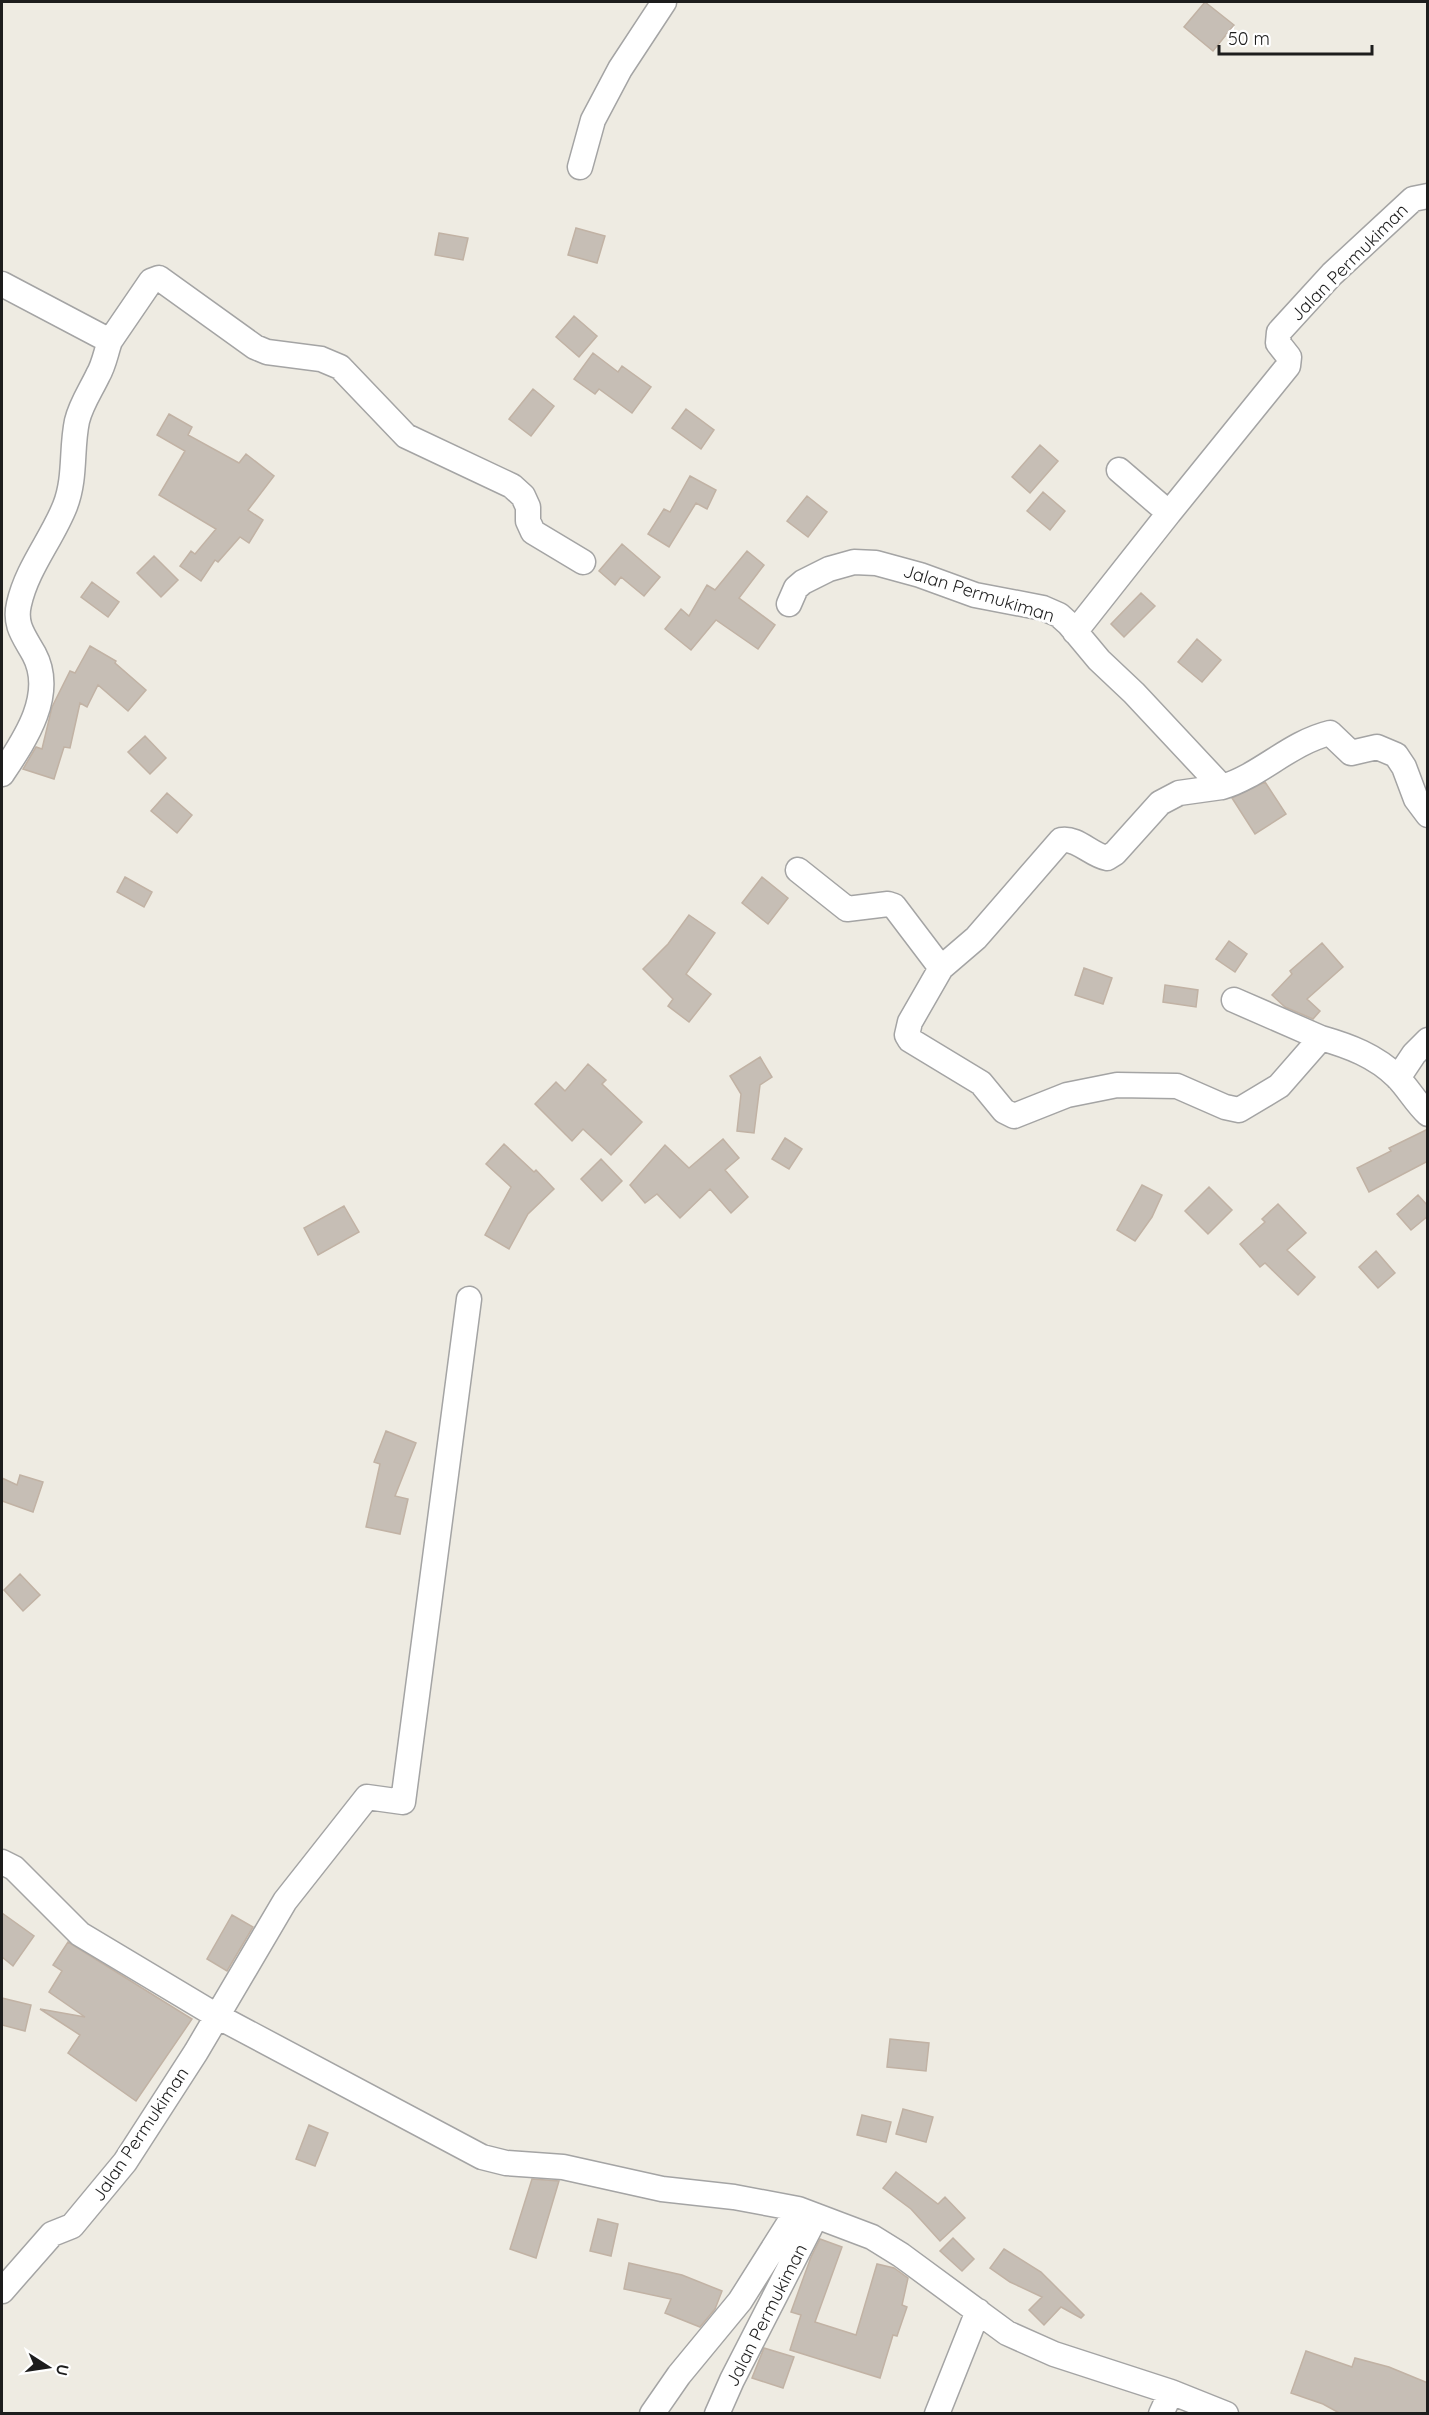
<svg xmlns="http://www.w3.org/2000/svg" width="1429" height="2415" viewBox="0 0 1429 2415" font-family="Quicksand,sans-serif">
<rect width="100%" height="100%" fill="#eeebe2"/>
<path fill="#c6beb5" stroke="#c1b2a4" stroke-width="1.5" d="M1205 2 1234 25 1213 51 1184 27Z
M576 228 605 236 597 263 568 255Z
M439 233 468 238 463 260 435 255Z
M574 316 597 336 579 357 556 337Z
M593 353 618 372 622 366 651 387 632 413 599 389 595 394 574 379Z
M533 389 554 406 531 436 509 419Z
M686 409 714 430 701 449 672 428Z
M169 414 192 427 188 435 239 463 246 454 274 476 248 510 263 520 249 543 240 537 218 562 215 560 201 581 180 566 191 551 195 554 216 529 159 495 185 451 157 435Z
M1040 445 1058 461 1030 493 1012 477Z
M690 476 716 490 707 509 696 503 669 547 648 534 664 509 670 512Z
M1043 492 1065 511 1050 530 1027 511Z
M807 496 827 512 808 537 787 521Z
M622 544 660 577 644 596 621 577 615 585 599 571Z
M747 551 764 565 739 598 775 625 758 649 716 620 691 650 665 629 681 609 689 616 707 585 715 590Z
M154 556 178 580 161 597 137 573Z
M92 582 119 602 108 617 81 597Z
M1141 593 1155 606 1124 637 1111 624Z
M1197 639 1221 660 1202 682 1178 662Z
M90 646 116 661 115 663 146 690 128 711 98 685 87 707 80 703 70 748 64 747 54 779 23 769 36 747 42 749 52 707 70 671 75 673Z
M145 736 166 758 150 774 128 752Z
M1265 782 1286 814 1255 834 1232 798Z
M167 793 192 815 177 833 151 811Z
M125 877 152 892 144 907 117 892Z
M762 877 788 898 768 924 742 903Z
M689 915 715 933 686 974 711 994 689 1022 668 1006 673 999 643 969 668 944Z
M1229 941 1247 954 1235 972 1216 959Z
M1322 943 1343 967 1307 999 1320 1011 1313 1019 1285 1007 1272 995 1292 974 1290 971Z
M1084 968 1112 978 1103 1004 1075 995Z
M1165 985 1198 990 1196 1007 1163 1002Z
M760 1057 772 1077 760 1085 754 1133 737 1131 741 1094 730 1076Z
M588 1064 606 1080 602 1084 642 1122 611 1155 583 1129 572 1141 535 1104 556 1082 565 1091Z
M1428 1129V1161L1369 1192 1357 1168 1391 1151 1389 1148Z
M785 1138 802 1149 789 1169 772 1159Z
M723 1139 739 1158 725 1170 748 1197 731 1213 710 1189 680 1218 657 1194 645 1203 630 1185 665 1145 689 1168Z
M504 1144 534 1172 536 1170 554 1189 528 1214 509 1249 485 1235 511 1187 486 1164Z
M601 1159 622 1181 602 1201 581 1179Z
M1142 1185 1162 1195 1152 1217 1135 1241 1117 1230Z
M1209 1187 1232 1210 1208 1234 1185 1211Z
M1418 1195 1428 1206V1216L1411 1230 1397 1214Z
M1278 1204 1306 1233 1287 1250 1315 1277 1298 1295 1265 1263 1260 1267 1240 1244 1265 1222 1262 1219Z
M344 1206 359 1232 318 1255 304 1228Z
M1376 1251 1395 1273 1378 1288 1359 1267Z
M386 1431 416 1443 395 1496 408 1499 400 1534 366 1527 380 1464 374 1462Z
M20 1475 43 1482 33 1512 2 1501V1478L17 1485Z
M20 1574 40 1595 23 1611 4 1590Z
M2 1913 34 1936 13 1966 2 1957Z
M232 1915 253 1927 227 1971 207 1959Z
M68 1942 192 2019 136 2101 68 2053 80 2035 40 2009 85 2017 49 1992 62 1971 53 1965Z
M2 1998 31 2005 25 2031 2 2025Z
M890 2039 929 2043 926 2071 887 2067Z
M903 2109 933 2117 926 2142 896 2134Z
M862 2115 891 2122 886 2142 857 2135Z
M309 2125 328 2133 315 2166 296 2159Z
M896 2172 938 2204 945 2197 965 2218 940 2241 911 2209 883 2188Z
M532 2179 559 2181 536 2258 510 2249Z
M598 2219 618 2224 611 2256 590 2251Z
M953 2238 974 2259 962 2271 940 2251Z
M820 2239 842 2247 815 2322 856 2335 877 2264 894 2268 908 2278 902 2305 907 2307 897 2336 893 2335 880 2378 790 2350 801 2315 791 2312 811 2257Z
M1004 2249 1041 2272 1084 2315 1081 2318 1061 2307 1044 2325 1029 2310 1042 2297 1010 2282 990 2268Z
M629 2263 682 2275 722 2291 715 2309 700 2327 665 2313 671 2299 624 2289Z
M764 2348 794 2357 783 2388 752 2378Z
M1306 2351 1352 2367 1355 2358 1389 2367 1428 2383V2414H1341L1323 2404 1291 2393Z"/>
<g fill="none" stroke-linecap="round" stroke-linejoin="round">
<g stroke="#a4a4a4" stroke-width="27">
<path id="minor" d="M580 167 593 120 620 69 664 2
M2 284 110 341 151 281 159 278 255 347 267 352 321 359 340 367 406 436 512 486 523 496 528 507V521L533 532 583 562
M1119 470 1169 513 1288 366 1289 357 1278 343 1279 332 1332 274 1413 199 1428 196
M789 604 796 588 803 582 829 569 854 562 876 563 920 575 975 595 1043 608 1059 615 1069 624 1099 660 1134 693 1222 787C1260 776 1289 743 1330 733L1351 753 1377 747 1396 755 1404 767 1416 799 1428 815
M1075 632 1169 513
M2 774C24 741 56 695 34 654 24 636 14 625 19 604 27 568 52 539 65 506 76 478 71 449 77 421 81 404 91 390 98 375 104 365 106 352 110 341
M798 870 847 909 888 904 894 906 941 968 976 938 1061 840C1077 837 1091 855 1107 858L1115 853 1160 803 1179 793 1222 787
M941 968 910 1022 907 1035 910 1040 981 1083 1004 1111 1014 1116 1067 1095 1117 1085 1177 1086 1225 1107 1239 1110 1279 1086 1321 1038C1349 1046 1376 1056 1397 1077 1408 1088 1416 1103 1428 1114
M1234 1000 1321 1038
M1398 1078 1414 1054 1428 1040
M2 1862 14 1868 80 1934 217 2016 482 2157 506 2163 563 2167 662 2189 734 2197 798 2209 872 2237 901 2255 1007 2333 1054 2354 1171 2392 1226 2414
M2 2291 52 2234 72 2226 125 2162 196 2052 285 1901 367 1797 403 1802 469 1299
M652 2414 679 2375 740 2301 798 2209
M717 2414 732 2380 816 2216
M937 2414 978 2311
M1161 2414 1171 2392"/>
</g>
<use href="#minor" stroke="#fff" stroke-width="24"/>
</g>
<g text-anchor="middle" dominant-baseline="central" stroke-width="6" stroke-linejoin="round" paint-order="stroke">
<g font-size="18" fill="#1d1d1d" stroke="#fff">
<text transform="translate(1349 262) rotate(-45)">Jalan Permukiman</text>
<text transform="translate(979 593) rotate(17)">Jalan Permukiman</text>
<text transform="translate(140 2134) rotate(-56)">Jalan Permukiman</text>
<text transform="translate(766 2315) rotate(-63)">Jalan Permukiman</text>
</g>
</g>
<rect width="1429" height="2415" fill="none" stroke="#1d1d1d" stroke-width="6"/>
<g transform="translate(48 2367) rotate(102)" stroke="#ffffff" stroke-width="4.5" paint-order="stroke">
<path d="M0-4.5L10 22L0 15L-10 22Z" fill="#1d1d1d"/>
<text y="-9" font-size="16" font-weight="bold" text-anchor="middle" fill="#1d1d1d">U</text>
</g>
<path d="M1219 45v9h153v-9" fill="none" stroke="#1d1d1d" stroke-width="3"/>
<text x="1228" y="45" font-size="18" fill="#1d1d1d" stroke="#ffffff" stroke-width="4.5" paint-order="stroke">50 m</text>
</svg>
